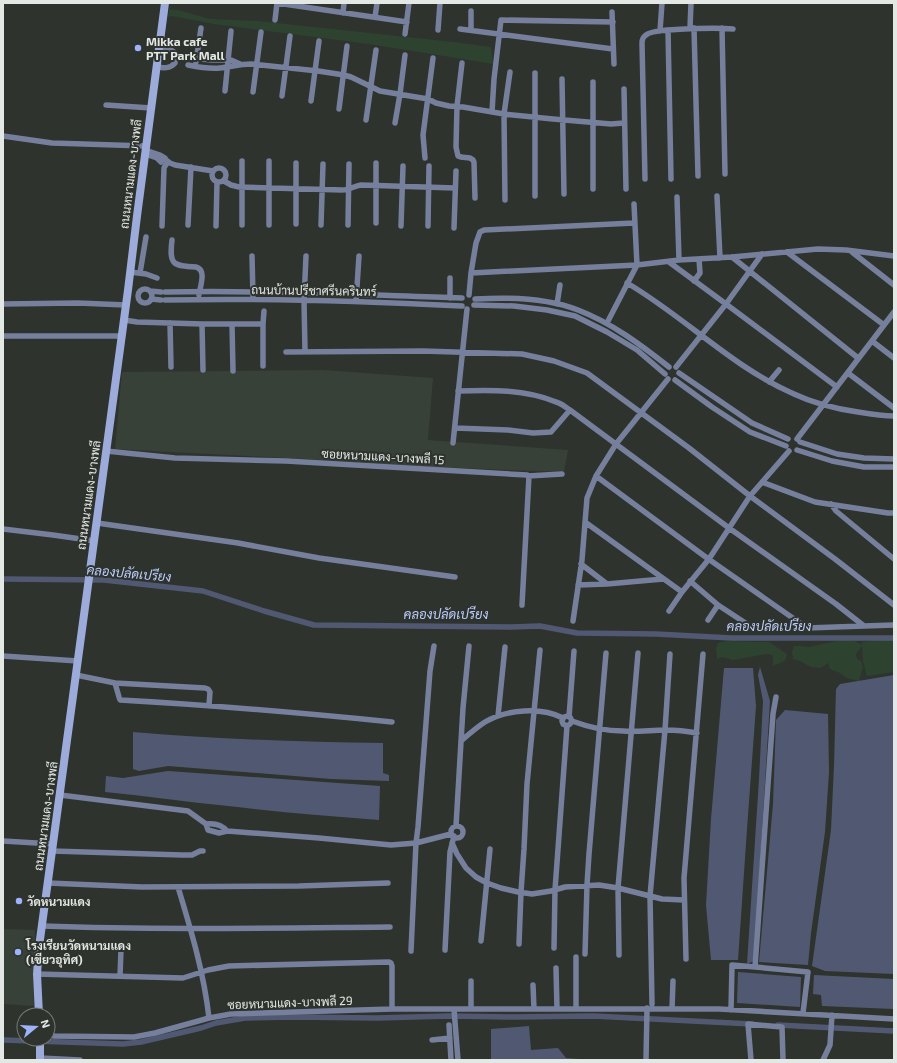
<svg xmlns="http://www.w3.org/2000/svg" width="897" height="1063" viewBox="0 0 897 1063" font-family="'Exo 2',Sarabun,sans-serif">
<rect width="100%" height="100%" fill="#2e332e"/>
<path fill="#374138" d="M323 370 433 378 428 440 568 450 564 472 430 467 304 459 115 449 122 372Z
M3 929 35 930 33 974 34 1006 3 1004Z"/>
<path fill="#2e4230" d="M169 9 178 10 210 19 258 21 453 42 491 47 493 64 481 62 369 44 214 24 172 16 168 17Z
M887 639 894 640V672L867 676 863 661 862 646 856 654 857 659 861 661 863 667 859 681 847 678 840 673 830 669 828 663 821 668 811 667 800 661 793 659 792 652 794 646H800L809 647 822 644 845 640 855 641 862 645V642Z
M728 641 769 642 787 654 785 661 773 666V655L767 654 733 660 722 657 717 659 716 648 718 643Z"/>
<path fill="#515972" d="M760 667 770 701 754 961 747 964 759 779 763 701 758 675Z
M724 668H753L756 706 747 829 738 960H711L706 905 711 819Z
M894 675V974L825 971 812 966 831 830 834 766 836 689 840 684Z
M785 710 828 714 829 772 825 832 811 933 808 965 759 962 773 804 776 720Z
M133 732C216 739 299 742 383 743V773L389 775V781L331 779 168 766 139 771 133 769Z
M168 771 380 786 379 820C329 816 278 812 228 806 187 802 146 796 105 792L106 776 123 778Z
M738 972 801 977 800 1007 737 1003Z
M814 975 894 979V1009L822 1006 821 995 813 994Z
M529 1026 531 1050 558 1048 566 1058 592 1060H491V1029Z"/>
<g fill="none" stroke-linecap="round" stroke-linejoin="round">
<path stroke="#515972" stroke-width="5.5" d="M3 579 104 580 203 591 264 611 314 625 511 627 540 626 577 633 656 634 732 638H894
M778 1025 894 1031
M3 1040 123 1044 141 1042 201 1028 216 1023 245 1018 291 1017 377 1018 449 1016 514 1017 593 1016 752 1024"/>
<path stroke="#76809c" stroke-width="5.5" d="M612 12 614 64
M343 13 344 3
M375 17 377 3
M275 20 277 3 407 22
M690 28 691 3
M694 28 698 176
M722 28 725 174
M460 29 613 49
M438 30 440 3
M471 30V11
M668 30 671 179
M660 31 662 3
M405 34 409 3
M175 56 183 57
M188 58 212 60H231L240 64
M196 62 201 28
M462 63 457 106 456 147 458 156C464 159 471 155 474 162L475 198
M188 65C198 67 209 69 220 68 230 67 240 64 251 64L318 71 344 75 351 77 380 91 428 99 436 103 449 106 463 107 504 114 553 119 611 124 624 123
M157 67C163 68 170 69 175 63V58L174 52 171 50 159 48
M562 79 564 194
M593 82V189
M624 89 626 189
M225 91 231 31
M253 92 261 32
M282 96 290 36
M311 101 319 41
M106 105 151 108
M339 109 347 46
M492 112 494 79 501 20 613 22
M366 120 376 50
M395 123 400 94 405 55
M3 136 52 143 146 146
M145 150 160 155 165 158
M145 154 157 158 161 162
M425 158 423 135 433 58
M166 160 170 163 175 165 213 171
M296 163V224
M212 175a7 7 0 1 1 14 0a7 7 0 1 1-14 0Z
M645 179 642 43C642 40 643 37 646 35 651 31 661 31 667 30 689 29 711 27 733 29
M224 181 231 185 239 187 342 190C349 190 354 186 361 185L455 188
M535 196V73
M717 196 720 258
M677 197 679 260
M505 200 504 114 510 72
M376 223V163
M188 225 191 167
M242 225V161
M269 225V161
M321 225 323 164
M348 225 349 164
M162 226 164 168 165 166 168 162
M216 226 217 182
M401 226 403 166
M428 226 429 166
M454 228 456 171
M172 240C169 265 173 266 196 267 207 270 200 286 199 295
M787 252 884 325
M852 252 894 285
M252 256 253 296
M732 257 858 358
M669 262 726 304 837 387
M130 272 146 274 157 278
M140 273 146 237
M471 273 476 243 480 232 484 230 634 223
M450 278V298
M694 281 700 273 699 259
M627 283C685 317 732 367 794 394 813 403 837 409 858 412 870 414 882 416 894 416
M138 296a7 7 0 1 1 14 0a7 7 0 1 1-14 0Z
M150 291 161 292
M165 292C264 290 363 295 462 298
M469 295 471 273 637 265 679 260 732 257 818 249 846 250 894 256
M151 299 161 300
M475 299C507 297 548 298 578 310 612 323 641 345 669 367
M165 300C264 298 363 301 462 306
M356 302 359 256
M3 304 78 303 126 305
M557 304 560 285
M474 305 514 306 547 310 575 316 607 332 637 350 665 374
M124 320 137 322 202 324H263
M170 323 171 367
M607 323 637 265 634 204
M202 324 203 370
M232 324 233 371
M3 336H122
M872 341 894 358
M305 351 304 300 306 256
M286 352 423 351 522 354 554 361 587 373 689 448 750 496 835 559 894 605
M263 366V324L264 311
M676 367 726 304 762 254
M679 373 752 423 788 439
M848 373 894 408
M675 380 712 407 750 432 786 446
M769 382 779 370
M458 391C491 390 525 389 556 402 561 403 565 407 570 410L729 528 836 604 864 626 894 625
M455 428 508 430 533 433 551 432 570 410
M797 439 894 312
M800 442 837 454 864 458 894 459
M453 443 467 309
M797 450 832 461 864 467H894
M106 451 175 458 286 461 527 475 529 476 522 605
M528 476 562 474
M596 476 616 444 668 379
M762 482 815 502 888 513H894
M831 504 836 511 894 559
M585 522 682 592 669 611
M97 523 238 543 319 558 455 577
M3 529 53 535 95 541
M581 564 607 584 663 579
M690 581 718 605 753 628
M578 585 607 584
M682 592 709 559 750 496 789 451
M708 620 718 605
M573 621 582 560 587 498 596 476 707 558 807 628 864 626
M3 656 78 661
M76 675 115 683 119 697 120 700C211 705 302 713 392 722
M115 683 205 688 208 689 210 692 209 705
M498 716 505 647
M569 717 574 651
M572 721 570 724 567 726 563 724 562 721 564 717 567 716 570 717 572 721C588 727 605 731 623 731 637 732 652 730 666 730 676 730 686 731 697 733
M461 741C469 734 477 727 485 722 507 709 541 707 563 718
M60 795 188 811 206 824 208 830 219 833 227 831 319 838 391 845 416 843 451 834
M206 824C215 823 222 825 227 831
M456 826 463 708 469 646
M451 832a6 6 0 1 1 12 0a6 6 0 1 1-12 0Z
M3 841 53 844
M452 843 457 854 466 868 476 877 487 883 501 888 518 892 532 894 551 891 565 887 599 885 618 888 662 899 684 900
M52 851 182 855H192L200 851H203
M48 883 142 887 299 886 388 883
M178 887C191 930 204 973 209 1018
M42 926C158 930 274 928 390 927
M481 941 490 849
M519 944 521 892 524 849 527 784 540 650
M554 948 555 890 567 726
M445 950 450 852 454 836
M411 951 416 843 418 827 430 671 434 646
M585 954 587 885 589 854 606 653
M619 955 618 888 638 653
M576 957V1009
M686 959 684 878 703 654
M755 967 808 972 803 1013
M556 968 557 1009
M37 974 183 978 208 970 229 966 389 962 391 963 392 966V1009
M120 976 121 950
M533 985 534 1009
M652 1004 650 896 665 730 670 654
M454 1009 458 1060
M471 1009V981
M672 1009 673 981
M731 1010 732 965 755 967 773 714 776 697
M449 1025 451 1060
M48 1032 50 1034 54 1036 134 1037 155 1033 209 1018 231 1014 392 1009H719L894 1019
M432 1040 450 1038
M40 1058 80 1060
M646 1060 647 1008
M751 1060 748 1024 782 1027 783 1060
M823 1060 830 1045 832 1015"/>
<path stroke="#9cabd9" stroke-width="8" d="M39 1015 37 974 39 947 128 290 137 216 165 3
M40 1039V1060"/>
</g>
<g fill="#9db4fd" stroke="#2e332e" stroke-width="1.5">
<circle cx="138" cy="48" r="4"/>
<circle cx="19" cy="901" r="4"/>
<circle cx="18" cy="952" r="4"/>
</g>
<g text-anchor="middle" dominant-baseline="central" stroke-width="4" stroke-linejoin="round" paint-order="stroke">
<g font-size="12" font-weight="bold" fill="#e4e8e4" stroke="#2e332e" text-anchor="start">
<text x="146" y="41">Mikka cafe<tspan x="146" dy="14">PTT Park Mall</tspan></text>
<text x="27" y="901">วัดหนามแดง</text>
<text x="26" y="945">โรงเรียนวัดหนามแดง<tspan x="26" dy="14">(เขียวอุทิศ)</tspan></text>
</g>
<g font-size="12" fill="#e4e8e4" stroke="#2e332e">
<text transform="translate(130 174) rotate(-83)">ถนนหนามแดง-บางพลี</text>
<text transform="translate(314 290) rotate(1)">ถนนบ้านปรีชาศรีนครินทร์</text>
<text transform="translate(383 456) rotate(3)">ซอยหนามแดง-บางพลี 15</text>
<text transform="translate(88 495) rotate(-82)">ถนนหนามแดง-บางพลี</text>
<text transform="translate(45 816) rotate(-82)">ถนนหนามแดง-บางพลี</text>
<text transform="translate(290 1002) rotate(-2)">ซอยหนามแดง-บางพลี 29</text>
</g>
<g font-size="13" font-style="italic" fill="#bccdfd" stroke="#2e332e">
<text transform="translate(129 573) rotate(5)">คลองปลัดเปรียง</text>
<text x="446" y="614">คลองปลัดเปรียง</text>
<text x="769" y="626">คลองปลัดเปรียง</text>
</g>
</g>
<rect width="897" height="1063" fill="none" stroke="#e4e8e4" stroke-width="8"/>
<g transform="translate(36 1027) rotate(72)"><circle r="19" fill="#2e332e" stroke="#777b77"/>
<path d="M0-3L7 15L0 10L-7 15Z" fill="#9db4fd"/>
<text y="-6" font-size="11" font-weight="bold" text-anchor="middle" fill="#e4e8e4">N</text>
</g>
</svg>
